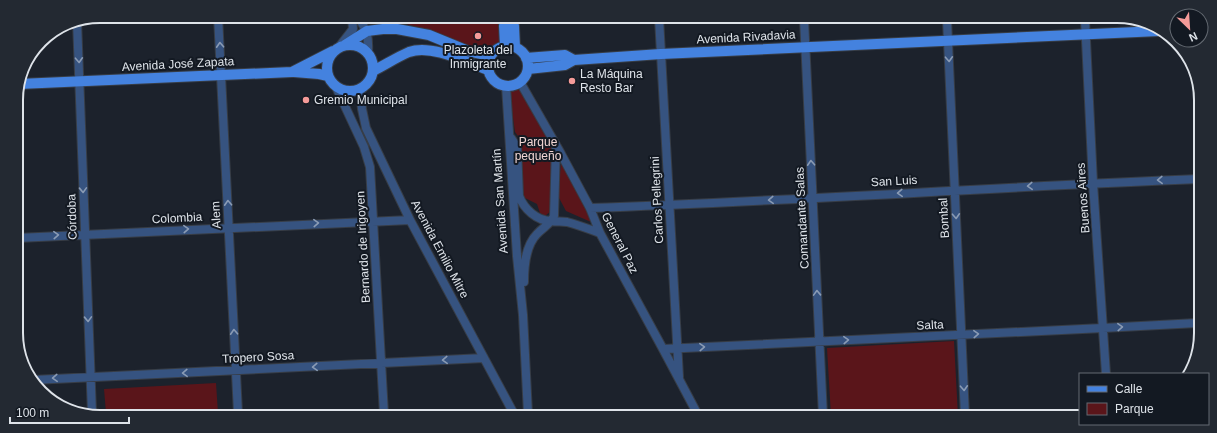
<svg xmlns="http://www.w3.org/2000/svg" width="1217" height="433" viewBox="0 0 1217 433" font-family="Helvetica,sans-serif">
<rect width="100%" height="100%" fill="#1c222c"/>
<path fill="#5a151a" d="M364 17 498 18 501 44 485 51 459 43 432 31 399 22 369 24Z
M519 86 556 146 551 211 545 216 540 213 537 204 523 197 521 140 515 132 509 89Z
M561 163 592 219 591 222 566 211 558 196Z
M954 341 958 416H831L827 348Z
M216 383 218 413H106L104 389Z"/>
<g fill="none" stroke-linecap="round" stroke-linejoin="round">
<g stroke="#373d46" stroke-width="10">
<path id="minor" d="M218 16 238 413
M358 17C367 30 369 37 368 53
M659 18 679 377
M804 19 823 416
M947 20 965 416
M1085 20 1093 183 1106 374
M77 21 92 413
M339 47 353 29 352 17
M520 82 560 152 590 208 600 233 663 349 698 415
M506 86 517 256 523 315 528 414
M336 87 364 147 370 167 384 414
M360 89 362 109 366 128 410 220 514 414
M511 138 517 147 519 196C524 209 537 221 551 221 557 222 562 221 567 222 578 225 589 229 600 233
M590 208C793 201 996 187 1199 179
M17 238 410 220
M524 282C524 267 525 246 537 234 543 227 550 225 554 216L556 145
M663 349 1103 328 1197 323
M33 380 484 358"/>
</g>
<g stroke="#373d46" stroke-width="12">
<path id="major" d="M510 18 514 26 515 47
M327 68a23 23 0 1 1 46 0a23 23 0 1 1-46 0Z
M345 45 367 31 383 29H397L429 35 468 51 490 56
M488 66a20 20 0 1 1 40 0a20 20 0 1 1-40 0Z
M505 46 504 26 509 18
M526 58 565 55 574 60
M528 69 565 65 574 60 661 54 1159 31
M373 71C385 65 397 57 409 52 432 44 466 62 488 70
M294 72 319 74 328 76
M19 84 292 72 333 51"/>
</g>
<use href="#minor" stroke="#365380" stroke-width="8"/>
<use href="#major" stroke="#4482df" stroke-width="10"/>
</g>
<defs><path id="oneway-chevron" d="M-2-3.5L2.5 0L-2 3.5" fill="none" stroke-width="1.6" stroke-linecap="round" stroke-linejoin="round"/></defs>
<g stroke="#8a9bb4">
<use href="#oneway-chevron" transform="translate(220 45) rotate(-93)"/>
<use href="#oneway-chevron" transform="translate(949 59) rotate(87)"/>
<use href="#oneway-chevron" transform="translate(79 60) rotate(87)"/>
<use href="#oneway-chevron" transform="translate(811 163) rotate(-93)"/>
<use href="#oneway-chevron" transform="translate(1160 180) rotate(178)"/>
<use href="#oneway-chevron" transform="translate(1030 186) rotate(177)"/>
<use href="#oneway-chevron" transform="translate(83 190) rotate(88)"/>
<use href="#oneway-chevron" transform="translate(900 193) rotate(177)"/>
<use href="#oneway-chevron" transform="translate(771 200) rotate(177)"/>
<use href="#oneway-chevron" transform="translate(228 203) rotate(-93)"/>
<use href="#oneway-chevron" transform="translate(956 216) rotate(87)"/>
<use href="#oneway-chevron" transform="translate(316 223) rotate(-3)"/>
<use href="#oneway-chevron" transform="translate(186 229) rotate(-3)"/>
<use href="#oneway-chevron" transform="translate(56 235) rotate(-3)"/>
<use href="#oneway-chevron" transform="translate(817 293) rotate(-92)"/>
<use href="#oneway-chevron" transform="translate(88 319) rotate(88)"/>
<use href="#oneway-chevron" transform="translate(1120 327) rotate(-3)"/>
<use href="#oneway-chevron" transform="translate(234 332) rotate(-93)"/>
<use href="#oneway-chevron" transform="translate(976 334) rotate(-3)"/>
<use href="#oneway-chevron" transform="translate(846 340) rotate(-3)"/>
<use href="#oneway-chevron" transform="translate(702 347) rotate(-3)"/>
<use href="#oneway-chevron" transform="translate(445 360) rotate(177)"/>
<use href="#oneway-chevron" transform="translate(315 367) rotate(177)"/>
<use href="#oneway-chevron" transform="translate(185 373) rotate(178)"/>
<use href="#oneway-chevron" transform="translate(55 378) rotate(177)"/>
<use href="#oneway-chevron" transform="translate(964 388) rotate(87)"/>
</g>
<g fill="#f59b99" stroke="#131922" stroke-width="1.5">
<circle cx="478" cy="36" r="4"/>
<circle cx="572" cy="81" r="4"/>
<circle cx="306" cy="100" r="4"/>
</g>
<g text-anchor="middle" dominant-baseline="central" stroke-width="4" stroke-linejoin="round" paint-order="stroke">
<g font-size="12" fill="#dee3e9" stroke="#131922">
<text transform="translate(746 37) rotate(-3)">Avenida Rivadavia</text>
<text transform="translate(178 64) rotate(-3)">Avenida José Zapata</text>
<text transform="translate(894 181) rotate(-3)">San Luis</text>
<text transform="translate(1083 198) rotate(-94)">Buenos Aires</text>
<text transform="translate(657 200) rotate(-93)">Carlos Pellegrini</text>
<text transform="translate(500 201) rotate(-94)">Avenida San Martín</text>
<text transform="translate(216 215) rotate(-93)">Alem</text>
<text transform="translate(72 217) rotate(-92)">Córdoba</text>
<text transform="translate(177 218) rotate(-3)">Colombia</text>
<text transform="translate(802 218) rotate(-93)">Comandante Salas</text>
<text transform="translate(944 218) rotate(-93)">Bombal</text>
<text transform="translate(620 243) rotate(63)">General Paz</text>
<text transform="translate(363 247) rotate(-93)">Bernardo de Irigoyen</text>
<text transform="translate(440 249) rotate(62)">Avenida Emilio Mitre</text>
<text transform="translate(930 325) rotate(-3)">Salta</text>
<text transform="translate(258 357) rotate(-3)">Tropero Sosa</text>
</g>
<g font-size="12" fill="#dee3e9" stroke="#131922" text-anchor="start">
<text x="478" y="50" text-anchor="middle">Plazoleta del<tspan x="478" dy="14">Inmigrante</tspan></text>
<text x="580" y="74">La Máquina<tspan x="580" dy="14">Resto Bar</tspan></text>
<text x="314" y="100">Gremio Municipal</text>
</g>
<g font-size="12" fill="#f0d5d3" stroke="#131922">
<text x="538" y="142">Parque<tspan x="538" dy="14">pequeño</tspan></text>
</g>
</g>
<path d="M0 0H1217V433H0ZM100 23H1117A77 77 0 0 1 1194 100V333A77 77 0 0 1 1117 410H100A77 77 0 0 1 23 333V100A77 77 0 0 1 100 23Z" fill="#232932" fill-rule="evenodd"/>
<path fill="none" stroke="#dee3e9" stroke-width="2" d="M100 23H1117A77 77 0 0 1 1194 100V333A77 77 0 0 1 1117 410H100A77 77 0 0 1 23 333V100A77 77 0 0 1 100 23Z"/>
<rect x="1079" y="373" width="130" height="52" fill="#131922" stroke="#646a72"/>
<rect x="1087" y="386" width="20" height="6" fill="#4482df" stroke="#646a72"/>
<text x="1115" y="393" font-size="12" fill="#dee3e9">Calle</text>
<rect x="1087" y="403" width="20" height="12" fill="#5a151a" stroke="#646a72"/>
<text x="1115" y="413" font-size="12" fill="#dee3e9">Parque</text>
<g transform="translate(1189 28) rotate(155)"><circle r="19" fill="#131922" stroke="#646a72"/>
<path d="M0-3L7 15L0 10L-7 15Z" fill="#f59b99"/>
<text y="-6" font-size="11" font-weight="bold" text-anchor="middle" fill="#dee3e9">N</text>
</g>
<path d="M10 417v6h119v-6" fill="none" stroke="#dee3e9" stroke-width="2"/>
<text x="16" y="417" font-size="12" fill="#dee3e9" stroke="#131922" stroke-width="3" paint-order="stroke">100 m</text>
</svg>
